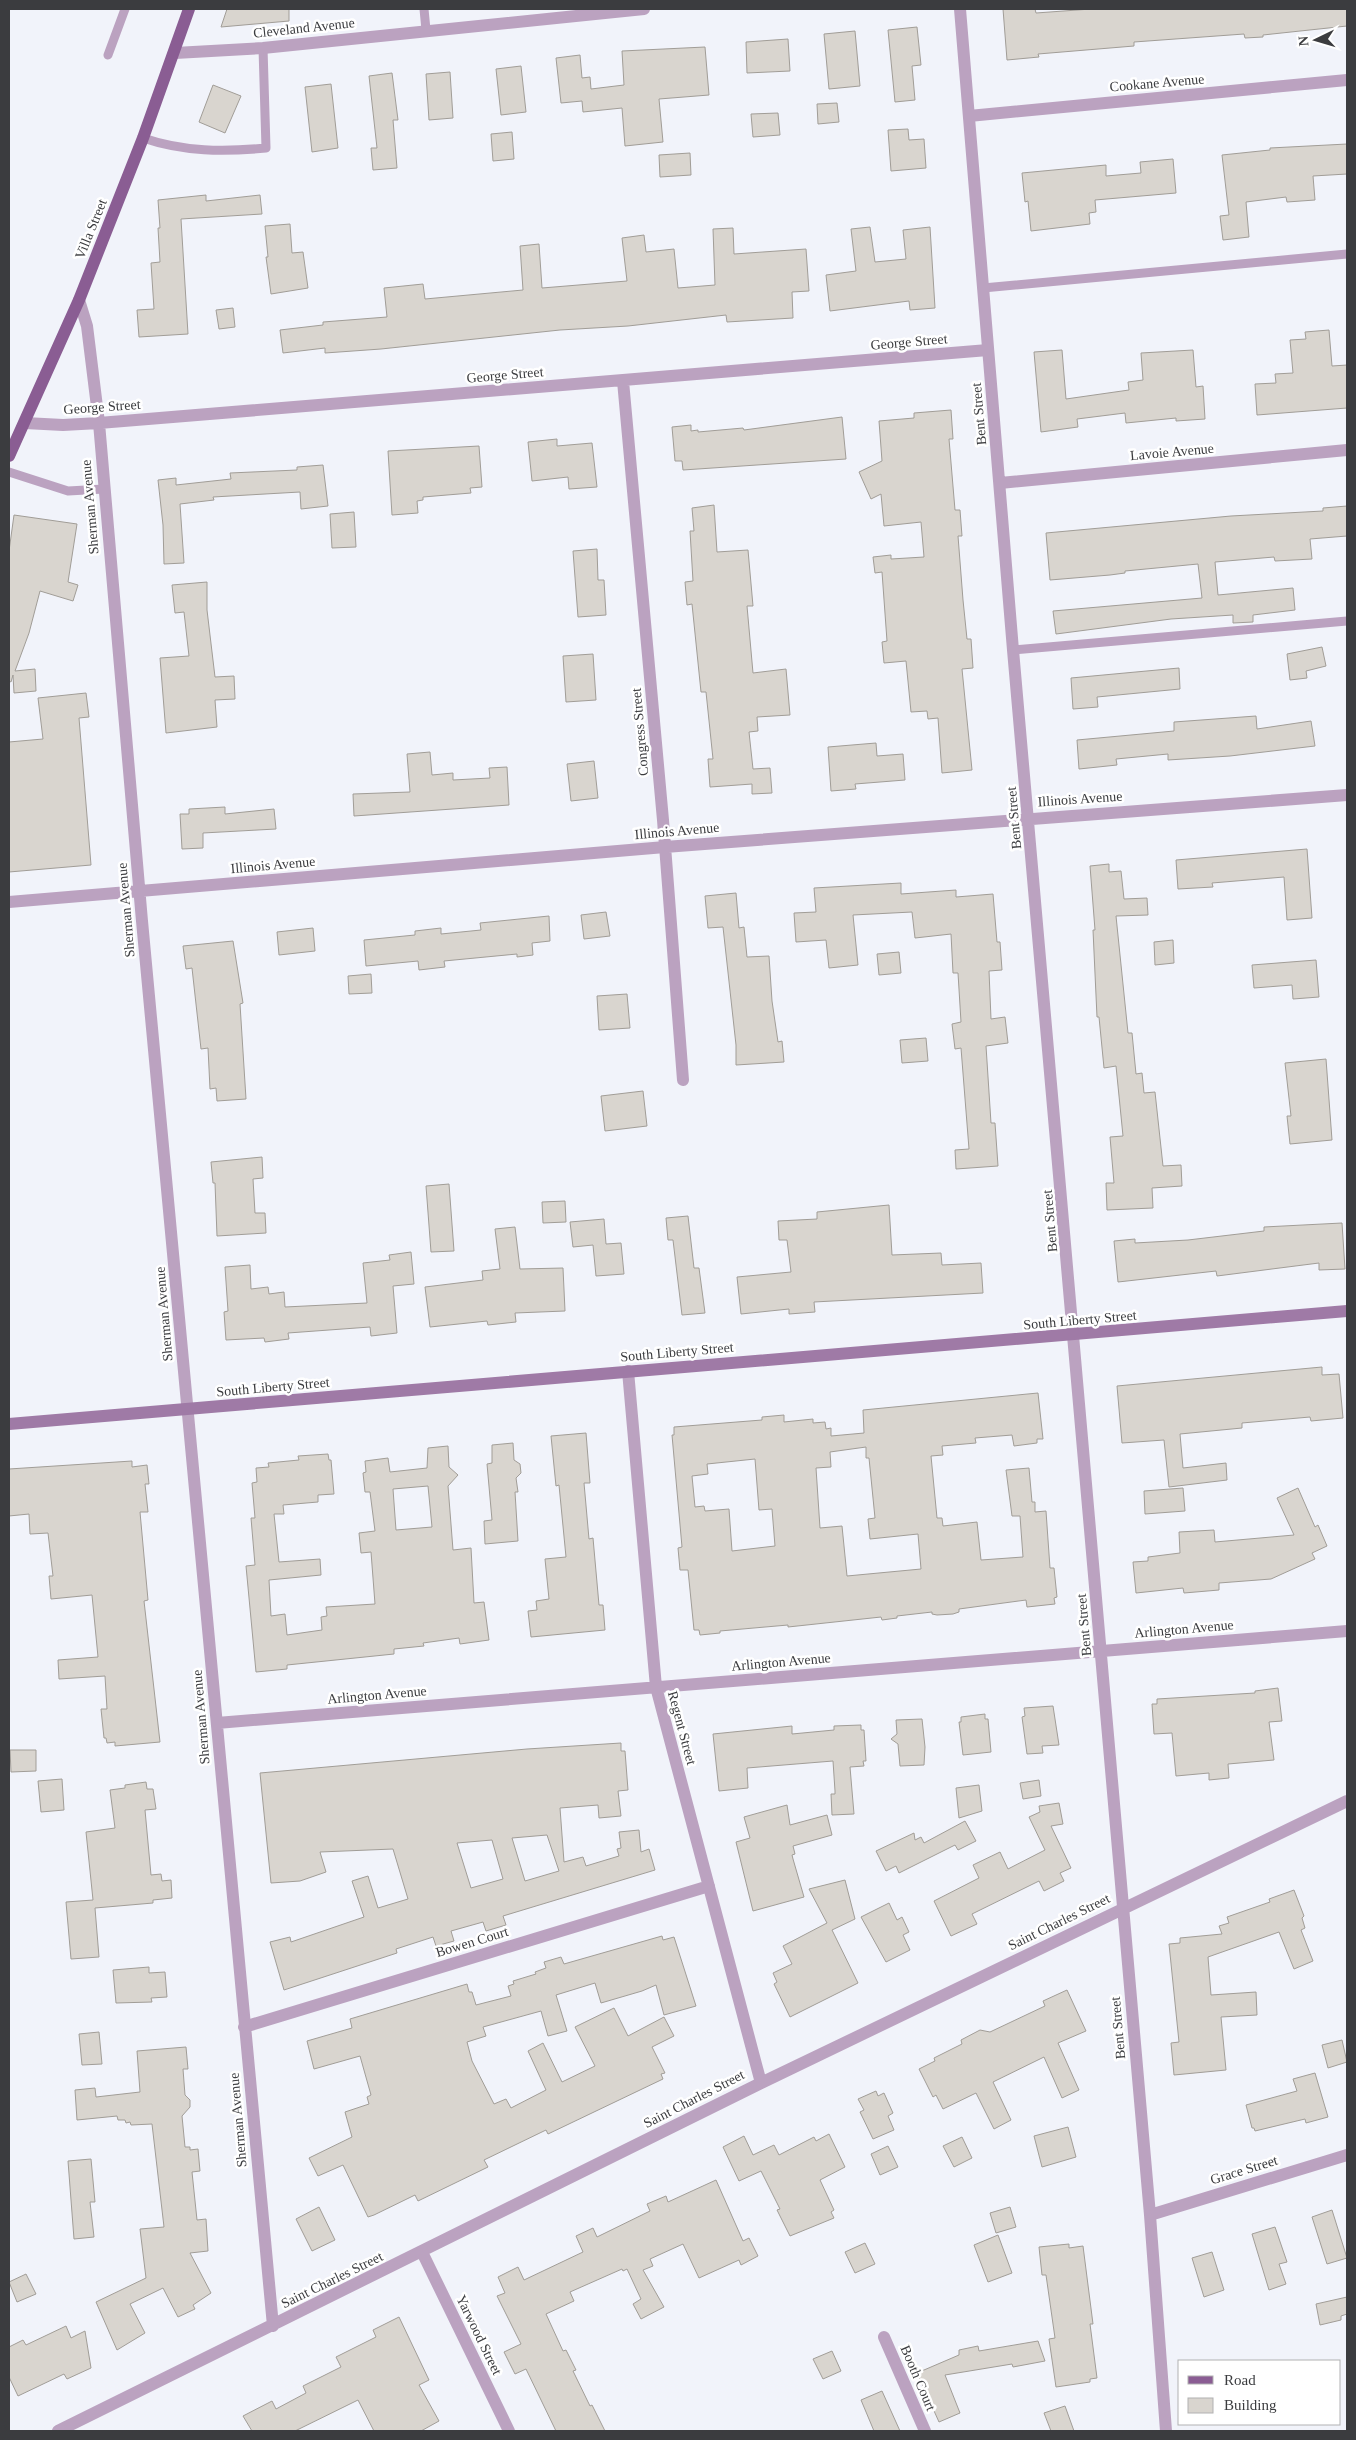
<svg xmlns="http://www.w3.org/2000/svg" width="1356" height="2440" viewBox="0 0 1356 2440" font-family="Georgia,serif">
<rect width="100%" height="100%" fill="#f1f3fa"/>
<path fill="#d9d5cf" stroke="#a19d97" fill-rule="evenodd" d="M227 9H289V21L221 27Z
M1003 9H1035L1036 13 1091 9H1347V26L1263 35V37L1245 38 1244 34 1134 42V46L1038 54 1039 57 1007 60Z
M917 27 921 65 912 66 915 100 895 102 888 30Z
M855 31 860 86 829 89 824 34Z
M788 39 790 71 747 73 746 42Z
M705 47 709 95 659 99 663 142 625 146 622 108 583 112 582 101 561 103 556 58 580 55 582 78 590 77 591 89 624 85 622 51Z
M521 66 526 112 501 115 496 69Z
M450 72 453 118 429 120 426 74Z
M392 73 398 120H393L397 168 373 170 371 148H377L369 76Z
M331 84 338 148 312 152 305 87Z
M213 85 241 96 225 133 199 122Z
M837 103 839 122 818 124 817 104Z
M778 113 780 135 753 137 751 114Z
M908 129 909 140 924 139 926 168 891 171 888 130Z
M512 132 514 159 493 161 491 134Z
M1347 144V174L1313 176 1315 200 1287 202 1286 197 1246 202 1249 237 1223 240 1220 216 1229 215 1222 155 1270 150V148Z
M690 153 691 175 660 177 659 155Z
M1173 159 1176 193 1095 200 1096 212 1089 213 1090 224 1031 231 1028 201 1025 202 1022 173 1106 165V176L1141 173 1140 162Z
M206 195V201L260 195 262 214 181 219 188 334 139 337 137 310 154 309 151 263 160 262 158 228H160L158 200Z
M290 224 292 253 303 252 308 288 271 294 266 257H268L265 226Z
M870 227 875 262 906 259 903 230 930 227 935 308 910 310 909 301 830 311 826 275 856 271 851 229Z
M733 228 734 254 806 249 809 291 792 292 793 318 727 322 726 315 628 326 560 330 381 349 325 353V348L283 353 280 330 323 325V322L387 317 384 288 423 284 425 299 523 290 520 246 539 244 542 288 627 281 622 238 644 235 646 252 674 249 678 288 715 285 713 229Z
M233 308 235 327 219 329 216 310Z
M1329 330 1332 366 1347 365V408L1257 415 1255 384 1276 383 1275 374 1293 373 1290 340 1306 339 1305 332Z
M1062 350 1066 399 1129 390 1128 382 1143 380 1141 353 1193 350 1196 387 1203 386 1205 419 1176 421V418L1126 423 1125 413 1077 419 1078 427 1041 432 1034 352Z
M951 410 953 439H949L955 510H960L962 536H958L963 600 967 639H971L973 668 962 669 972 770 942 773 938 718 928 719 927 711 911 712 906 661 884 663 882 642 887 641 882 572 875 573 873 557 891 555V559L924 557 921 522 884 526 881 494 871 499 859 472 882 461 879 421 914 418V413Z
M842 417 846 459 683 470 682 461H675L672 427 691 425V431L698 430V432L743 428 744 430Z
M557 439V446L592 443 597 487 569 489 568 477 532 481 528 442Z
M479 446 482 487 470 488 471 493 423 497V500L417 501 418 513 392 515 388 451Z
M323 465 328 506 301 509 300 492 213 497 214 500 180 504 184 563 164 564 163 525 158 480 176 478V485L231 479 230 473 297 470V467Z
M714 505 717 552 748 550 753 606H747L753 673 786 669 790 715 757 717 758 731 749 732 753 769 770 768 772 793 752 794V784L710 787 708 759H713L706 692H701L692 604 687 605 685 582 693 581 690 531H694L692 508Z
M1347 506V536L1310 539 1312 559 1275 561 1274 557 1215 562 1218 595 1293 588 1295 610 1253 615V622L1233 623V615L1171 619 1056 634 1053 611 1202 598 1198 564 1125 571V573L1110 575 1050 580 1046 533 1231 516 1323 511V508Z
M354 512 356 547 332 548 330 514Z
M14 515 77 524 68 582 78 585 73 601 40 591 29 633 15 671 35 669 36 691 14 693 13 675 11 682 9 681V551Z
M597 549 598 580H604L606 615 578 617 573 551Z
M207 582V610L215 677 234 676 235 699 215 700 217 727 166 733 160 658 189 656 184 612 175 613 172 585Z
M1322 647 1326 666 1306 671 1307 678 1290 680 1287 654Z
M593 654 596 700 566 702 563 656Z
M1179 668 1180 689 1097 697 1098 707 1073 709 1071 678Z
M86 693 89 717 79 718 91 865 9 872V742L43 739 38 698Z
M1256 716 1257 729 1311 721 1315 746 1230 756 1168 760V754L1116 759 1117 765 1079 769 1077 740 1174 731V722Z
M876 743 877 756 903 754 905 780 855 784 856 789 831 791 828 747Z
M430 752 432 775 453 773V780L490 778 489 768 507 767 509 805 354 816 353 794 410 792 407 754Z
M594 761 598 798 571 801 567 764Z
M225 807V814L274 809 276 829 203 833V848L182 849 180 814H189V809Z
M1307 849 1312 918 1287 920 1284 877 1212 883 1213 887 1178 889 1176 860Z
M1109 864V872L1121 871 1124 899 1147 898 1148 915 1116 916 1128 1033H1132L1136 1074 1142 1073 1144 1093 1155 1092 1163 1166 1181 1165 1182 1186 1152 1188 1153 1208 1107 1210 1106 1183H1114L1110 1137 1123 1136 1116 1066 1104 1068 1099 1017H1097L1093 930H1095L1090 866Z
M901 883V894L956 890V897L993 894 997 942H1000L1002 970 989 971 991 1019 1005 1017 1008 1043 986 1046 991 1123H995L998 1166 956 1169 955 1150 969 1149 961 1048 955 1049 952 1024 961 1022 958 973H953L951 934 915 938 912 912 853 915 858 965 829 968 826 940 796 942 794 913 816 912 814 888Z
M736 893 739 928 744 927 747 957 769 956 772 1001 778 1042 782 1041 784 1062 736 1065V1045L723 927 708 928 705 896Z
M606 912 610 936 584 939 581 915Z
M549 916 550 941 532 943 533 955 517 957V954L444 961 445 967 419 970 418 961 366 966 364 940 415 935V931L441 928V934L481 930 480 923Z
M313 928 315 951 279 955 277 932Z
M1173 940 1174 963 1155 965 1154 942Z
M233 941 243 1003 240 1004 246 1099 217 1101 216 1088 210 1089 208 1048 201 1049 192 968 186 969 183 946Z
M899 952 901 973 879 975 877 954Z
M1316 960 1319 997 1293 999 1292 985 1254 988 1252 965Z
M371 974 372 993 349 994 348 976Z
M627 994 630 1028 599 1030 597 996Z
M926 1038 928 1061 902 1063 900 1040Z
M1326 1059 1332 1140 1290 1144 1287 1116H1291L1285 1063Z
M643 1091 647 1126 605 1131 601 1096Z
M262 1157 263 1178 253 1179 255 1213H265L266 1233 217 1236 215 1183H213L211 1162Z
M449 1184 454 1251 431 1252 426 1186Z
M565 1201 566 1222 543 1223 542 1202Z
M889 1205 892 1255 941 1253 942 1265 981 1263 983 1293 814 1302 815 1312 789 1314V1309L741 1314 737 1277 791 1272 787 1240H779L778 1221 817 1219V1212Z
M688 1216 694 1268H699L705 1313 682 1315 673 1240H668L666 1218Z
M604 1219 606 1244 621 1243 624 1274 596 1276 593 1245 573 1247 570 1222Z
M1342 1223 1345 1269 1319 1270V1263L1217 1276 1216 1271 1118 1282 1114 1241 1135 1239V1243L1188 1240 1264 1231V1227Z
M515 1227 520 1269 563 1268 565 1311 515 1313 516 1322 488 1325 487 1321 430 1327 425 1287 483 1280 482 1271 500 1269 495 1229Z
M411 1252 414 1284 393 1286 397 1333 371 1336 370 1327 288 1333 289 1339 265 1342 264 1338 226 1340 224 1312 228 1311 225 1267 250 1265 251 1289 268 1287 269 1294 284 1292 285 1307 367 1303 363 1263 390 1260 389 1255Z
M1322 1367V1375L1339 1374 1343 1418 1311 1421 1310 1417 1242 1423V1428L1180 1434 1183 1468 1226 1463 1227 1480 1169 1487 1164 1440 1122 1443 1117 1386Z
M1038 1393 1043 1439H1037V1443L1014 1446 1012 1435 975 1438 976 1443 942 1446 943 1455 931 1456 937 1518H942L943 1526 977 1522 981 1560 1023 1557 1020 1516H1012L1006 1470 1029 1468 1032 1502H1035V1512L1046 1511 1050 1568H1054L1057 1597 1054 1598 1055 1604 1027 1607 1026 1600 959 1609V1612L953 1614 937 1615 932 1614V1612L897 1616V1618L882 1620 881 1617 788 1627V1625L720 1631V1633L700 1635 699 1630H694L688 1570H680L678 1548 682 1547 672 1435H674V1427L762 1420V1417L784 1415V1422L813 1419V1423L825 1422 826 1429 831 1428V1436L864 1433 863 1410ZM866 1447V1458H869L875 1518 868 1519 870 1539 918 1534 921 1569 847 1576 842 1526 820 1528 816 1468 831 1467 830 1452ZM755 1459 759 1510 772 1509 775 1546 732 1551 729 1509 705 1511 704 1506 695 1507 692 1476 708 1474 707 1464Z
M586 1433 590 1483H584L589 1539 593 1538 599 1605H603L605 1630 531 1637 528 1611 537 1610 536 1601 549 1599 545 1559 566 1557 559 1485 556 1486 551 1436Z
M513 1443 514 1460 520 1464 521 1473 516 1478 518 1492H515L518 1541 485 1544 484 1521 492 1520 487 1464 492 1463V1445Z
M448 1446 449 1467 458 1475 448 1486 453 1550 471 1548 474 1603 484 1602 489 1640 460 1644 459 1638 423 1643 424 1646 394 1649V1654L287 1665V1669L256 1672 246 1566 255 1565 251 1518H255L252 1483 257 1482 256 1468 269 1467 268 1463 299 1460 298 1456 328 1454 329 1460H331L334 1494 318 1495V1502L283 1505 284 1514H274L279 1562 320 1559 321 1575 269 1580 271 1616 285 1614 287 1635 322 1630 321 1617 327 1616 326 1607 375 1604 371 1552 361 1553 359 1533 375 1531 370 1492H365L363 1473 366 1472 365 1461 388 1458 390 1472 427 1468 428 1448ZM428 1486 432 1527 396 1530 393 1489Z
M132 1461V1467L147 1465 149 1484H145L148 1512H140L148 1600 144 1601 160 1742 115 1746V1742L107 1743 106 1738H104L101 1709H107L105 1676 59 1679 58 1660 98 1657 92 1595 51 1599 49 1576H53L48 1533 30 1534 29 1514 9 1516V1469Z
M1183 1488 1185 1511 1145 1514 1144 1491Z
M1298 1488 1315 1527 1318 1525 1327 1546 1312 1553 1315 1559 1271 1579 1219 1583V1590L1184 1593 1183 1588 1136 1593 1133 1562 1148 1561V1557L1180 1553 1179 1532 1214 1530 1215 1542 1294 1535 1277 1498Z
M1278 1688 1282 1721 1269 1722 1274 1760 1228 1764 1229 1778 1209 1780V1773L1176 1776 1172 1733 1154 1734 1152 1704H1157V1699L1255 1693V1691Z
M1053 1706 1059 1745 1042 1746 1043 1753 1027 1754 1022 1717 1025 1716 1024 1708Z
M985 1714V1719H988L991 1752 963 1755 959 1722H961V1717Z
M922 1719 925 1747 924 1765 900 1766 898 1744 891 1739 897 1734 896 1720Z
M861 1725V1730H864L866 1761H863L864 1766 850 1767 854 1814 832 1815 831 1794H835V1791L833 1761 747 1768 748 1788 719 1791 713 1734 792 1726V1734L834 1730V1726Z
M621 1743V1751H625L628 1790 618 1791 621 1816 599 1818 598 1805 560 1808 564 1862 583 1857 586 1866 619 1856 617 1849 621 1848 619 1832 639 1830 641 1852 649 1849 655 1870 503 1916 506 1925 486 1931 483 1922 451 1931 454 1941 436 1946 433 1937 396 1949 397 1953 284 1990 270 1942 290 1937 291 1942 364 1917 352 1881 368 1876 378 1908 408 1899 393 1849 320 1852 326 1872 300 1881 271 1883 260 1773 527 1749ZM547 1835 559 1871 525 1881 512 1838ZM492 1840 503 1879 471 1888 457 1843Z
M10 1750H36V1771L11 1772Z
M62 1779 64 1810 41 1812 38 1781Z
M1039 1780 1041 1796 1023 1799 1020 1783Z
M146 1782 147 1789H153L156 1809 145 1810 151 1875 161 1874 162 1881 171 1880 172 1898 153 1900V1903L95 1908 99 1957 71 1959 66 1902 93 1900 86 1832 115 1828 110 1790 125 1788V1785Z
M979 1785 982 1811 959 1818 956 1788Z
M1059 1803 1063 1824 1051 1826 1071 1868 1060 1873 1064 1881 1044 1891 1039 1881 972 1914 977 1924 951 1936 934 1901 979 1878 973 1865 1000 1852 1008 1869 1045 1850 1029 1817 1040 1812 1039 1806Z
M787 1805 790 1825 827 1815 832 1835 793 1846 795 1854 792 1855 793 1859 804 1897 753 1911 736 1842 750 1838 744 1817Z
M965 1821 976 1841 958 1850 955 1845 899 1873 896 1866 886 1871 876 1851 914 1833 915 1840 921 1837 924 1843Z
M845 1880 855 1919 832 1930 858 1983 790 2017 774 1984 777 1982 773 1973 792 1964 783 1946 827 1923 809 1889Z
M1294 1890 1304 1916 1302 1918 1305 1928 1301 1930 1313 1961 1294 1969 1279 1932 1208 1957 1211 1995 1256 1992 1257 2015 1221 2017 1226 2070 1174 2075 1171 2043 1179 2042 1169 1944 1180 1943V1938L1222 1934 1219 1926 1229 1923 1227 1917 1270 1902 1269 1899Z
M889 1903 897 1920 902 1917 909 1932 903 1935 910 1950 886 1962 861 1917Z
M662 1936 663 1940 674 1937 696 2006 664 2015 656 1985 642 1991 601 2003 595 1983 556 1995 567 2031 548 2036 541 2011 483 2027 486 2036 467 2042 472 2061 494 2104 506 2099 511 2108 546 2090 528 2051 543 2043 562 2082 595 2066 575 2027 614 2008 628 2036 664 2017 674 2036 652 2047 665 2073 661 2074 663 2079 548 2134 546 2130 484 2160 488 2167 418 2201 415 2195 374 2215 368 2217 343 2165 318 2176 309 2158 352 2137 345 2112 369 2104 367 2097 371 2095 360 2056 314 2069 307 2041 352 2028 350 2019 467 1984 469 1992H472L476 2005 511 1996 508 1986 514 1984 513 1981 536 1974 535 1972 546 1968 544 1962 561 1957 564 1964Z
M149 1967V1973L165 1972 167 1997 151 1998 152 2002 116 2003 113 1970Z
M1067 1990 1086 2031 1058 2043 1079 2090 1062 2098 1044 2057 993 2082 1011 2120 994 2129 976 2093 943 2109 936 2095 933 2097 919 2069 935 2061 934 2058 962 2044 961 2040 980 2030 990 2032 1045 2006 1043 2001Z
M99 2032 102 2064 82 2065 79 2034Z
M1342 2040 1347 2062 1328 2068 1322 2045Z
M186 2047 188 2069H183L185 2095 190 2100V2107L182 2116 185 2147H190V2150L198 2149 200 2171 192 2172 197 2220 206 2219 208 2251 190 2253 211 2293 193 2305 195 2309 178 2317 163 2288 130 2304 145 2333 117 2350 96 2302 146 2278 140 2229 164 2227 152 2124 131 2125 130 2122 126 2123 125 2120H118L117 2116 77 2120 75 2090 95 2088 96 2097 140 2092 137 2051Z
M1315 2073 1328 2117 1306 2123 1305 2119 1255 2131 1254 2128H1252L1246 2105 1297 2091 1293 2079Z
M876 2091 878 2096 884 2093 893 2113 888 2116 894 2130 873 2139 860 2112 864 2110 858 2099Z
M1068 2127 1076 2157 1042 2167 1034 2136Z
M829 2134 845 2167 820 2180 834 2210 831 2212 834 2218 790 2236 777 2210 780 2209 761 2171 739 2181 723 2147 744 2136 753 2155 774 2145 779 2155 814 2137 816 2141Z
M962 2137 972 2158 954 2167 943 2146Z
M888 2146 898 2167 880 2175 871 2154Z
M91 2159 95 2202H90L94 2237 74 2239 68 2161Z
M716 2180 743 2241 749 2238 758 2256 741 2265 739 2260 699 2278 683 2244 650 2259 653 2266 643 2270 664 2307 641 2319 633 2304 641 2299 627 2269 623 2271 622 2269 570 2292 574 2301 546 2314 563 2351 566 2350 576 2370 573 2371 590 2406 592 2405 605 2431H556L526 2369 515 2374 504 2352 521 2344 497 2296 505 2293 498 2277 518 2267 524 2280 583 2252 576 2236 593 2228 597 2237 650 2211 647 2204 666 2196 668 2202Z
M319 2207 335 2240 312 2251 296 2219Z
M1010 2207 1016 2227 996 2233 990 2213Z
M1332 2210 1347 2258 1327 2264 1312 2217Z
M1275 2227 1287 2262 1279 2264 1286 2284 1269 2290 1252 2234Z
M998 2235 1012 2273 988 2282 974 2245Z
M865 2243 875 2264 855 2273 845 2252Z
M1069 2244V2248L1083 2246 1093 2324H1090L1097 2378 1090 2379V2382L1056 2387 1049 2339 1055 2338 1046 2275H1042L1039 2247Z
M1212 2252 1224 2290 1204 2297 1192 2258Z
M26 2274 36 2294 17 2302 9 2282Z
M1347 2297V2314L1341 2316V2320L1320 2325 1316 2304Z
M399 2317 429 2380 419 2385 439 2421 421 2431H374L358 2400 295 2431H252L243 2416 272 2401 276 2409 306 2393 303 2386 341 2367 336 2357 376 2337 373 2330Z
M66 2326 71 2338 85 2331 91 2368 67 2379 64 2374 18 2396 9 2377V2347L23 2340 26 2345Z
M1038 2341 1045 2361 1013 2367 1012 2364 945 2375 960 2413 939 2422 917 2373 959 2355V2350L978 2346 979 2351Z
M832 2351 841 2371 823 2379 813 2359Z
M882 2391 900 2431H874L861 2400Z
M1065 2406 1074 2431H1051L1044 2413Z"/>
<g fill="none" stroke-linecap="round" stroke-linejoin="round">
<path stroke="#bba2c0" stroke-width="9" d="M424 9 426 30
M108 55 125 9
M143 138C184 152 224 152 266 148L263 48
M983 288 1347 254
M9 472 68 491 104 489
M1013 650 1347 621"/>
<path stroke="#bba2c0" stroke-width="12" d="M960 9 1013 650 1150 2215 1166 2431
M175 53 263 48 644 9
M969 116 1347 80
M79 300 87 326 99 423 142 921 273 2326
M623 381 663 820 683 1080
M25 423 63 425 99 423 988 350
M1000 483 1347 450
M9 902 665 847 1347 795
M628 1371 656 1687 761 2083
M217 1723 1347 1631
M244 2027 709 1886
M1150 2215 1347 2155
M422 2252 509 2431
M884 2337 925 2431
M58 2431 761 2083 1347 1801"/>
<path stroke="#9f7aa6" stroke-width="12" d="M9 1424 1347 1311"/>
<path stroke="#8a5d93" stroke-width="12" d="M9 456 79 300 143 138 189 9"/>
</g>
<g text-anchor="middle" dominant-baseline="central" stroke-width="5" stroke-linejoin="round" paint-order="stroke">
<g font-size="14" fill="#3b3c3f" stroke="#fff">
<text transform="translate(304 28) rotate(-6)">Cleveland Avenue</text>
<text transform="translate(1157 83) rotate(-5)">Cookane Avenue</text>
<text transform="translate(91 229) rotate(-68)">Villa Street</text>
<text transform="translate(909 342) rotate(-5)">George Street</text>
<text transform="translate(505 375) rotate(-5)">George Street</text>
<text transform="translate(102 407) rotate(-4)">George Street</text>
<text transform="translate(979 414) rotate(-95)">Bent Street</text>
<text transform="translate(1172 452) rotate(-5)">Lavoie Avenue</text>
<text transform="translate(90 507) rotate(-95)">Sherman Avenue</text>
<text transform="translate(640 732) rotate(-95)">Congress Street</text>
<text transform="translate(1080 799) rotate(-4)">Illinois Avenue</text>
<text transform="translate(1014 818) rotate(-95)">Bent Street</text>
<text transform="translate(677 831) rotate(-5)">Illinois Avenue</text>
<text transform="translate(273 865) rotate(-5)">Illinois Avenue</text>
<text transform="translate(126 910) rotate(-95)">Sherman Avenue</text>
<text transform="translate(1050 1221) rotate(-95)">Bent Street</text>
<text transform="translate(164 1314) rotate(-95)">Sherman Avenue</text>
<text transform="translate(1080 1320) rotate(-5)">South Liberty Street</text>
<text transform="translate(677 1352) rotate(-5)">South Liberty Street</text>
<text transform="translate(273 1387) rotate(-5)">South Liberty Street</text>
<text transform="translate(1084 1625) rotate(-95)">Bent Street</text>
<text transform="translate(1184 1629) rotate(-5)">Arlington Avenue</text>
<text transform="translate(781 1662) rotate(-5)">Arlington Avenue</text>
<text transform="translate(377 1695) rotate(-5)">Arlington Avenue</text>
<text transform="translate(201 1717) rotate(-95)">Sherman Avenue</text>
<text transform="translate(682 1728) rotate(75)">Regent Street</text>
<text transform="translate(1059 1922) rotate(-26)">Saint Charles Street</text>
<text transform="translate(472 1942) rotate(-17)">Bowen Court</text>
<text transform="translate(1118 2028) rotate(-95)">Bent Street</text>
<text transform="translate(694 2099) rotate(-27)">Saint Charles Street</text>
<text transform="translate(238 2120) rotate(-95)">Sherman Avenue</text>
<text transform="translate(1244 2170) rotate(-17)">Grace Street</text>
<text transform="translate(332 2280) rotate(-26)">Saint Charles Street</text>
<text transform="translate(479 2335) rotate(64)">Yarwood Street</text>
<text transform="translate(918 2378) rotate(67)">Booth Court</text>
</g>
</g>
<rect width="1356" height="2440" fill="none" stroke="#3b3c3f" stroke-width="20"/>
<rect x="1178" y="2360" width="162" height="65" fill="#ffffff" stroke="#b1b1b2"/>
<rect x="1188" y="2376" width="25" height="8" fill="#8a5d93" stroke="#b1b1b2"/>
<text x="1224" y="2385" font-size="15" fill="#3b3c3f">Road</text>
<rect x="1188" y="2398" width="25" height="15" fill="#d9d5cf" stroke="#b1b1b2"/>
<text x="1224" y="2410" font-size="15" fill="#3b3c3f">Building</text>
<g transform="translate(1316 40) rotate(265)" stroke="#ffffff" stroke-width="4" paint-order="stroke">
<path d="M0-4L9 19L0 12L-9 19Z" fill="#3b3c3f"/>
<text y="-8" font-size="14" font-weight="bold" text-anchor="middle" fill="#3b3c3f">N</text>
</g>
</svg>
